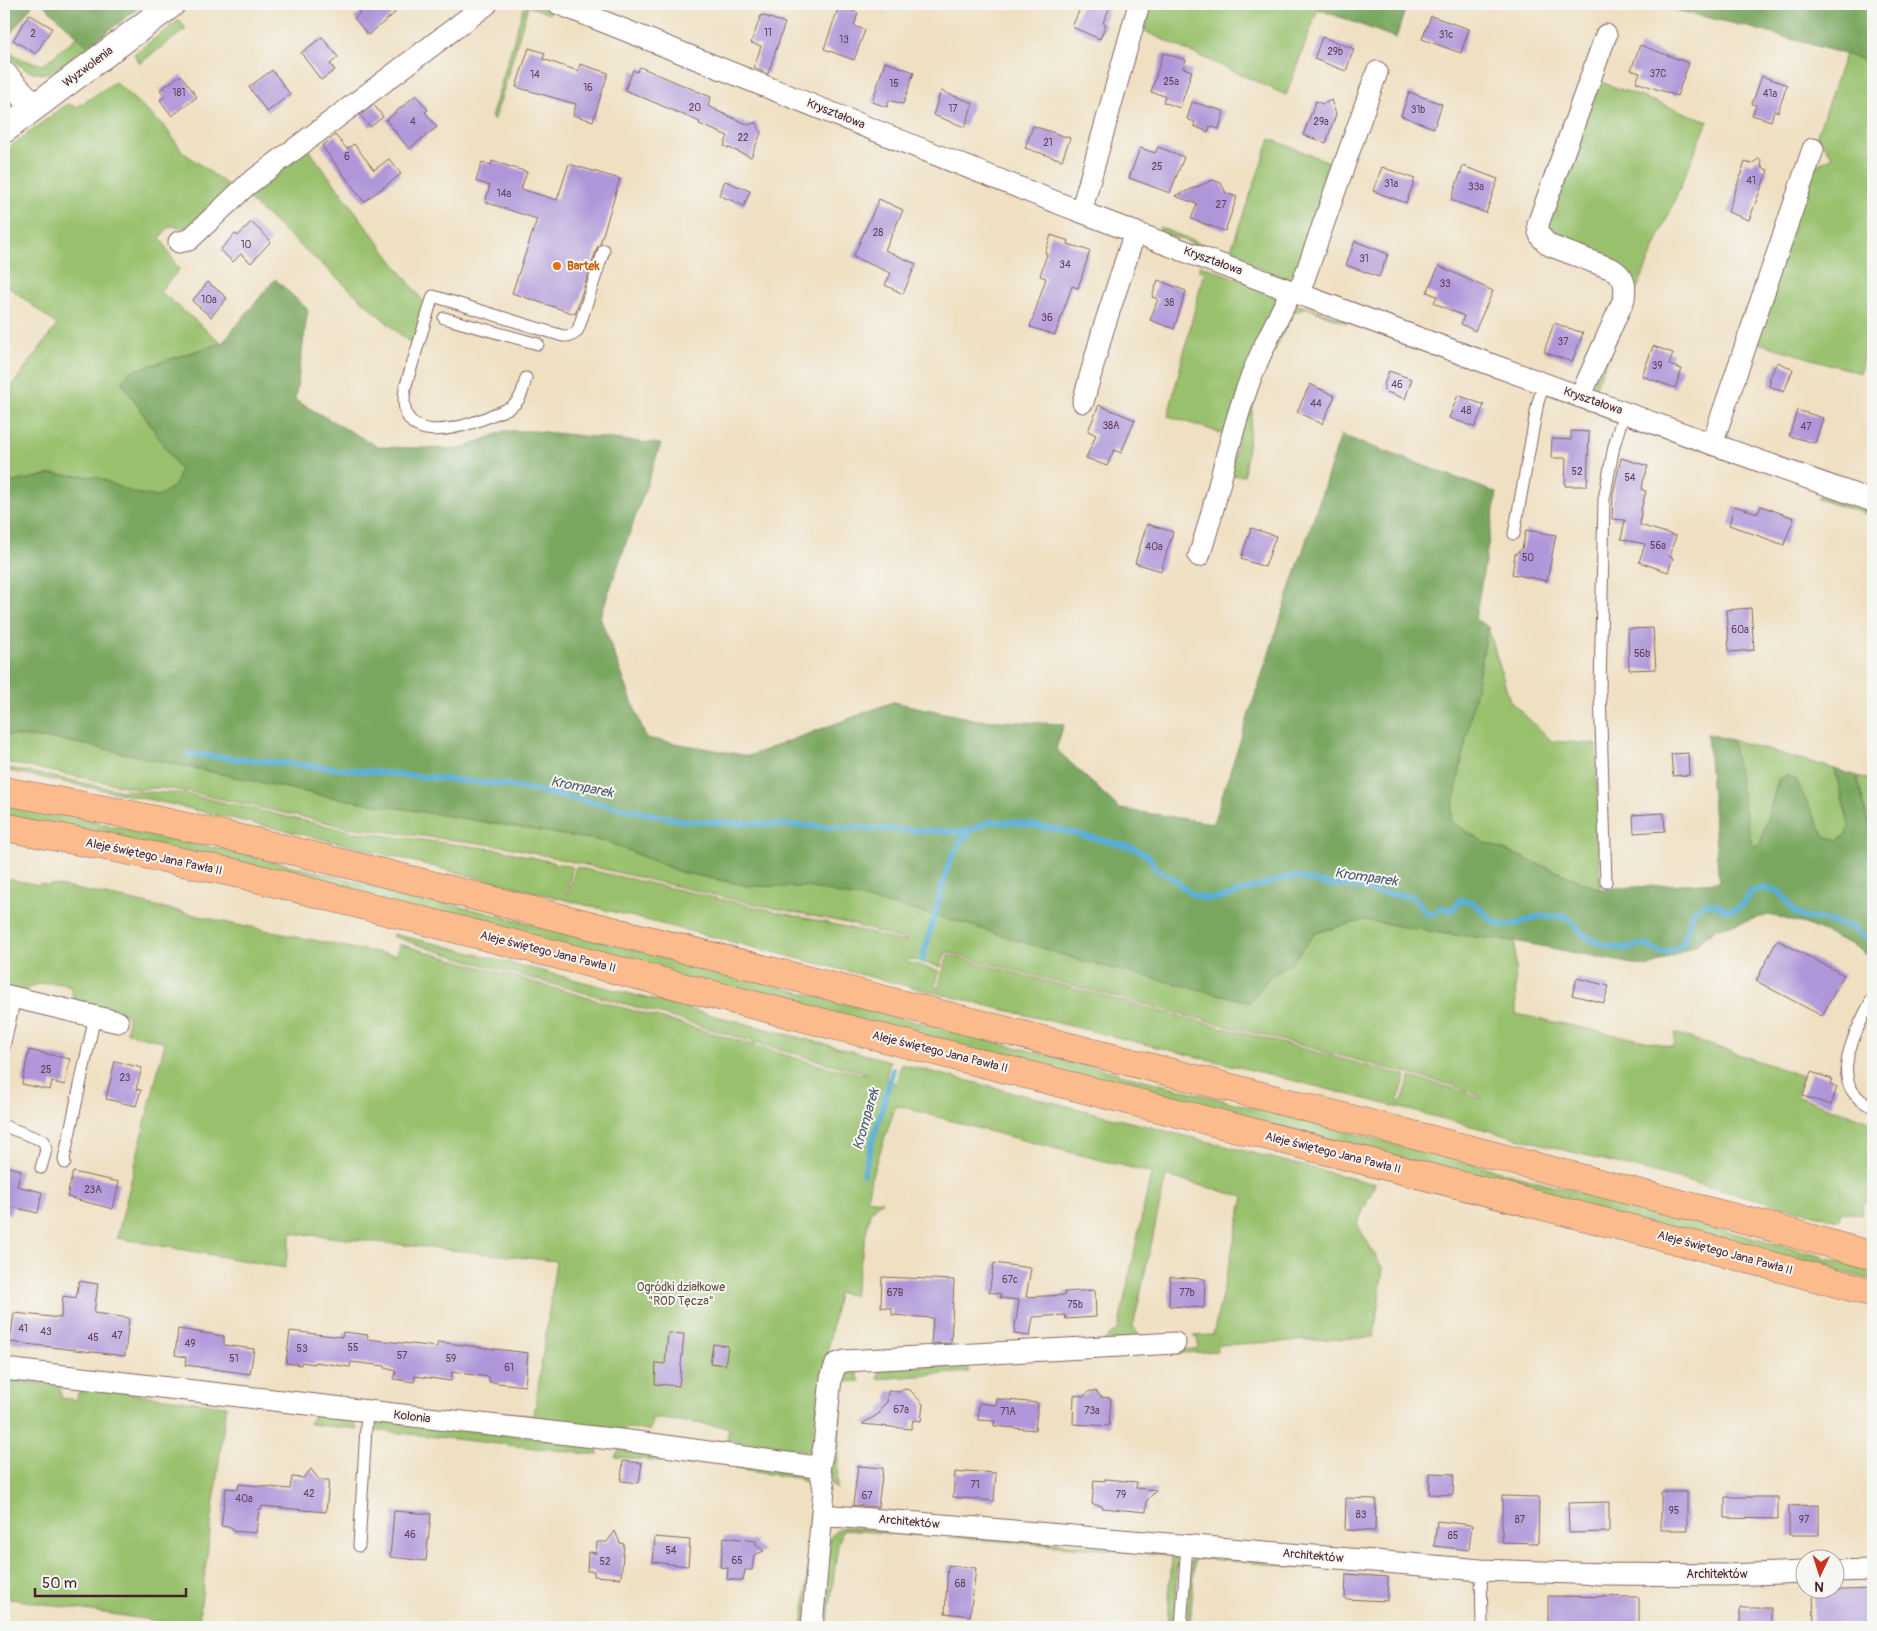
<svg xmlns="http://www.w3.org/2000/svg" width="1877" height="1631" viewBox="0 0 1877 1631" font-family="Pangolin,sans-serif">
<rect width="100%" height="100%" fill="#f6f6f2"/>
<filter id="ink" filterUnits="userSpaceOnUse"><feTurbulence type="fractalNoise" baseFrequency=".02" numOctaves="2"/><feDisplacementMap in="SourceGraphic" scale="10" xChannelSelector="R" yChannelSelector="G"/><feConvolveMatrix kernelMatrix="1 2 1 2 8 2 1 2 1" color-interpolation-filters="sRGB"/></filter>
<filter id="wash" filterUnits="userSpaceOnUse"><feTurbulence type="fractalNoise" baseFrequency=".0096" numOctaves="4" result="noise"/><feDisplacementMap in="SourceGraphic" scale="20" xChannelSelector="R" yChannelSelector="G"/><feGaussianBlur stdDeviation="1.12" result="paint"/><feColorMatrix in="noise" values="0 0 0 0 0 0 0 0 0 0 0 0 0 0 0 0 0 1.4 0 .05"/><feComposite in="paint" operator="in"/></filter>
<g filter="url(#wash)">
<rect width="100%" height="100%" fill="#efe0c2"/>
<path fill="#99c16d" stroke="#72704c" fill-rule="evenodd" d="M528 4 551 10 549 14 528 6 495 119 491 118 523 9Z
M1151 4H1320L1286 95 1144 31Z
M179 20 186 29 140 63 134 54Z
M78 36 88 46C72 58 51 81 29 71 20 67 12 58 4 52V47L21 59 43 65Z
M1845 54 1873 62V308L1860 373 1755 342 1725 427 1730 440 1781 457 1776 459 1728 440 1724 436 1723 421 1810 171 1814 166 1833 157 1817 135Z
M1598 81 1708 121 1594 391 1591 386 1631 290 1548 238V210Z
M115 82 165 127 183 152 229 186 187 228 170 226 160 237 179 270 160 291 222 343 129 372 123 382 180 470 176 484 158 497 134 493 96 477 53 474 4 484V393L6 394 57 325 4 283V151L67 104 77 107Z
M1270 139 1337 165 1296 282 1161 232 1159 227 1229 255Z
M309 150 425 304 412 345 245 196Z
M1200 265 1280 294 1227 435 1168 416 1204 272 1199 270Z
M1299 305 1344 319 1346 323 1306 307 1292 314 1255 392 1244 476 1229 475 1248 398 1293 307Z
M1820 495 1833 498 1873 511V516L1817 499Z
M1488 627 1510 701 1552 741 1596 744 1600 889 1484 842 1450 821Z
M4 735 63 740 319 795 608 842 680 872 749 886 807 887 892 905 957 921 1249 1002 1270 976 1291 963 1315 933 1364 920 1446 934 1515 941 1516 1014 1674 1047 1675 1033 1803 1076 1796 1096 1873 1122V1206L1864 1202 1861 1214 1841 1212 1838 1220 1276 1076 911 987 348 845 161 802 4 770V767L124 791 126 790C146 793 166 792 186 794L349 831 502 850 573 867 566 893 568 894 576 867 850 928 905 942 906 940 851 924 732 899 504 846 347 827 186 791 161 788 139 789 4 762ZM946 952 1452 1085 1482 1097 1481 1099 1449 1087 1410 1077 1402 1102 1398 1101 1406 1076 948 955 938 988 935 987 940 971 907 962 908 959 941 967Z
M1732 740 1835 769 1849 825 1847 834 1838 840 1824 836 1796 780 1778 779 1760 845 1751 846Z
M1857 776 1873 780V844Z
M4 804 99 822 101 824H105L209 846 211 848 214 847 512 919 513 921 517 920 1462 1161 1873 1270V1280L4 814Z
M4 878 39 885 40 883 49 886 50 884 135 901 246 927 247 926 309 940V939L351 948 396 955 399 944 709 1032 819 1065 870 1076V1074C791 1055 714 1029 636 1007 555 984 472 964 392 936L393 934 437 944 890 1061 886 1079 896 1083 901 1064 1375 1184 1357 1224 1383 1269 1374 1337 1217 1345V1351L1170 1354 1172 1350 1196 1349 1198 1346V1340L1193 1336 1213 1335 1244 1197 1166 1176 1133 1327 1142 1339 1103 1341 1118 1329 1151 1173 984 1130 896 1105 871 1178 867 1199 882 1201 870 1213 854 1295 838 1293 810 1451 727 1440 729 1427 652 1418 650 1431 628 1428 618 1432 513 1422 496 1412 534 1416 556 1261 291 1233 285 1268 117 1238 165 1042 127 1033 128 1015 75 1003 70 986C50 981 39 981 21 992L4 988Z
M969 1364V1372L877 1379 881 1368Z
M855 1370 860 1381 841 1382 837 1489 832 1486 829 1465 840 1372Z
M11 1379 60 1385 61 1398 76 1400 80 1387 226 1406 198 1627 4 1598V1438Z
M315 1414 351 1418 358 1429 309 1424Z
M380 1420 592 1444 597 1448 598 1455 373 1430 376 1424Z
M620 1447 670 1453V1462L615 1457Z
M740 1463 809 1474 816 1484 806 1627H802L806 1596 812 1485 796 1478 734 1469Z
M845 1527 928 1533 929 1536 843 1530 838 1545 827 1627 820 1623 828 1545C831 1535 834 1529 845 1527Z
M952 1533 1177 1554 1175 1627H1167L1172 1555 949 1537Z
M1192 1553 1297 1559 1300 1567 1195 1558 1190 1627H1186Z"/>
<path fill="#7aa760" stroke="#626346" d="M4 4H33L4 42Z
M43 4H144L88 46Z
M1320 4H1407L1396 38 1318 9Z
M1649 4H1873V62L1748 27Z
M275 279 308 310 295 400 378 447 461 449 504 431H535L661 444 600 617 646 738 749 756 893 702 978 720 1064 724 1056 749 1120 809 1213 823 1341 435 1497 493 1475 619 1488 627 1450 821 1484 842 1600 889 1719 882 1707 734 1732 740 1752 846 1760 845 1779 779 1788 775 1796 780 1824 836 1838 840 1847 834 1849 825 1835 769 1857 776 1873 844V959L1853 945 1805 924 1769 915 1715 929 1696 945 1648 967 1515 941 1446 934 1364 920 1315 933 1291 963 1270 976 1250 1002 1082 961 957 921 892 905 807 887 749 886 680 872 608 842 319 795 63 740 4 735V484L53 474 97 477 134 493 158 497 176 484 180 470 122 382 129 372 222 343Z"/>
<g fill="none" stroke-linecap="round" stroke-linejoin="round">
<path stroke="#58aed5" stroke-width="6" d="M189 754 507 785 685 821 957 832 971 830 988 822H1013L1061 830 1134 848 1149 857 1156 869 1172 878 1193 895 1208 899 1221 898 1284 878 1297 877 1329 885 1352 886 1387 894 1411 896 1415 898 1426 913 1430 914H1433L1441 908 1453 910 1460 900C1480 900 1481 914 1495 922 1512 932 1530 916 1544 916 1553 916 1555 918 1563 915 1574 920 1577 932 1588 938 1596 942 1620 950 1628 948 1633 948 1638 945 1643 945 1657 947 1658 958 1675 949 1677 948 1680 947 1681 946 1692 933 1684 910 1704 904 1711 901 1719 907 1726 909 1729 910 1733 909 1737 909L1746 901 1750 892 1763 888 1780 892 1794 912 1805 918 1824 920 1851 927 1873 941
M922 961 949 862 960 842 971 830
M863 1174 893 1070"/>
</g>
<g id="blocks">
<path fill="#af96d9" d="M353 4H387L395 13 368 35 354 18 360 13Z
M1082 4H1111L1103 23 1106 24 1100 39 1072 27Z
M839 6 858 13 854 26 865 30 854 60 824 49Z
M29 14 52 28 36 54 13 40Z
M761 15 785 23 768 74 754 68 761 46 751 43Z
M1431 16 1469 29 1461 53 1422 39Z
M322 37 338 57 330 64 335 70 321 80 301 53Z
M1322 37 1354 49 1346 71 1314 59Z
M1640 45 1689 63 1677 96 1636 82 1640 73 1631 70Z
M529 48 545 53 543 59 578 71 580 64 608 73 593 121 573 115 576 104 516 87Z
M1163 53 1186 60 1183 68 1192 71 1180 108 1163 102 1165 96 1151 92Z
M885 62 914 72 903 104 889 100 887 107 872 102Z
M640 67 711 97 708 106 717 110V111L749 125 756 122 761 133 751 157 724 146 728 136 699 124 700 122 625 90 633 70 637 72Z
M272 70 290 94 267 112 249 87Z
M181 75 197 97 172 116 160 100 165 96 160 90Z
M1762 76 1787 85 1778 112 1774 111 1771 121 1752 115 1756 105 1752 104Z
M941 91 973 103 965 127 933 115Z
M1409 92 1442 104 1434 128 1401 116Z
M416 95 428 110 425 112 437 127 409 149 386 120Z
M1331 100 1336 114 1326 143 1303 135 1316 101 1323 104Z
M1192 102 1224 111 1219 129 1210 126 1208 132 1194 126 1195 122 1187 119Z
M374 105 383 117 370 127 360 115Z
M1033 126 1070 138 1062 160 1025 148Z
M335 135 347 149 354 144 374 170 389 159 401 174 364 202 322 146Z
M1158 147 1184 157 1170 193 1129 178 1140 148 1155 153Z
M1760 158 1762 168 1768 170 1749 220 1728 212 1745 162 1751 164Z
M492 161 527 172 521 189 557 200 569 164 620 179 600 244 597 248 575 314 512 293 537 219 485 202 490 186 476 181 482 162 491 165Z
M1463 166 1498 179 1486 213 1451 200Z
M1382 167 1415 179 1406 203 1373 191Z
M1213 180 1221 183 1226 193 1237 197 1225 231 1191 219 1197 204 1175 196Z
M725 181 750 191 744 206 719 195Z
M879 199 903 210 885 250 916 264 903 294 885 285 891 273 853 257Z
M251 222 271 241 251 263 241 254 233 262 220 250 235 234 238 236Z
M1051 235 1069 241 1068 244 1090 251 1078 288 1072 286 1055 335 1030 327 1046 278 1040 276 1047 254 1045 253Z
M1355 241 1388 254 1379 277 1346 265Z
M1439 266 1493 291 1475 331 1461 324 1464 316 1434 303 1437 296 1427 292Z
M1158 280 1186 291 1174 329 1150 320 1158 299 1152 297Z
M208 282 227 298 211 317 192 301Z
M1554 323 1583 333 1572 362 1544 352Z
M1653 346 1673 353 1669 365 1682 369 1675 388 1642 376Z
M1777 362 1793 369 1784 392 1769 386 1771 380H1769Z
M1389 371 1412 379 1405 399 1384 391V385Z
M1310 384 1335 396 1322 424 1297 412Z
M1458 395 1484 405 1475 427 1449 418Z
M1099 405 1135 420 1121 453 1114 450 1107 466 1086 458 1096 435 1088 431Z
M1797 410 1823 418 1815 443 1789 436Z
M1571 431 1589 432 1587 486H1565L1566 458H1551L1552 439 1571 440Z
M1621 458 1648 466 1643 482 1642 490 1646 491 1641 510 1640 525 1676 536 1669 556 1673 558 1668 572 1639 562 1645 544 1621 539 1625 520 1612 519 1613 494Z
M1734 506 1758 513 1761 506 1794 518 1784 545 1729 525Z
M1147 524 1173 532 1161 571 1135 563Z
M1251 528 1276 536 1265 567 1241 559Z
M1526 530 1556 535 1547 581 1512 574 1515 554 1522 549Z
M1751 608 1754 650 1729 652 1726 610Z
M1653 628 1656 669 1629 670 1628 629Z
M1688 753 1689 775 1673 776 1671 754Z
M1664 813 1665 831 1634 833 1633 815Z
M1777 940 1844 975 1822 1016 1756 981Z
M1577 978 1609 986 1604 1003 1572 995Z
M29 1050 70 1059 65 1085 52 1082 50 1090 22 1084Z
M115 1061 142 1068 136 1089 141 1090 136 1106 106 1099Z
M1811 1072 1832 1079 1830 1085 1837 1087 1831 1105 1803 1096Z
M4 1166 21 1170 17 1186 42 1192 38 1213 12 1207 10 1215 4 1214Z
M73 1172 119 1182 113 1209 67 1197Z
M994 1263 1031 1268 1026 1297 1065 1295 1064 1292 1095 1290 1096 1317 1066 1319 1065 1315 1033 1317 1030 1336 1014 1334 1019 1300 1000 1298 1001 1294 989 1292Z
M882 1277 954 1280 951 1343 931 1344 933 1318 892 1315V1308L881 1307Z
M1170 1277 1205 1279 1204 1308 1169 1306Z
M79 1281 98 1284 94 1313 129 1318 125 1356 10 1342 14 1313 61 1318 63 1296 76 1298Z
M178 1329 224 1336V1345L254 1349 250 1374 185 1365 186 1357 175 1355Z
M290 1331 342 1337 343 1332 368 1335 367 1339 437 1347 438 1342 528 1353 525 1386 489 1382V1377L452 1372 451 1381 415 1376 414 1382 394 1379 396 1371 385 1368V1366L351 1362 350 1367 315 1362V1364L301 1362V1365L286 1363Z
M668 1333 684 1334 679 1386 655 1384 656 1363 665 1364Z
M713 1344 728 1346 725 1365 710 1363Z
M904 1389 910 1390 923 1404 921 1421 913 1420 911 1429 862 1424 880 1413 881 1408 887 1402 888 1391 900 1392Z
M1090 1391H1096L1101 1397 1111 1398 1109 1426 1073 1424 1074 1395 1084 1396Z
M997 1399 1038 1403 1035 1430 994 1426 995 1421 978 1420 979 1403 996 1405Z
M623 1461 642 1463 639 1483 621 1481Z
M858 1466 883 1468 878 1507 853 1505Z
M311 1469 319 1480H329L326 1512 262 1506 261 1509H259L256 1533 233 1531V1528L221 1526 226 1488 238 1489 239 1484 290 1489 292 1477 303 1478Z
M965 1471 996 1473 994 1501 953 1497 955 1472 965 1473Z
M1430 1473 1454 1474 1453 1495 1429 1494Z
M1105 1479 1137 1482 1136 1488 1157 1490 1147 1500 1146 1512 1102 1508V1506L1092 1504 1094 1480 1105 1481Z
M1661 1492H1687V1530H1661Z
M1502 1496 1539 1497 1538 1543 1502 1542Z
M1725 1497H1778V1519L1725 1518Z
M1346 1498 1376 1499 1375 1531 1345 1530Z
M1609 1502V1532L1569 1533 1568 1503Z
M1819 1505V1535H1789V1506Z
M394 1511 431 1514 426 1561 390 1557Z
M1437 1521 1472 1525 1469 1550 1434 1546Z
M615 1531 620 1543 624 1544 621 1578 594 1576V1571H587L588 1552 596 1553 597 1542H607Z
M655 1537 690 1540 688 1566 653 1562Z
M724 1537 756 1541V1545L764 1551 754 1555 752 1570H745L743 1581 727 1579 728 1568 720 1567Z
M948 1565 976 1568 970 1616 945 1613Z
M1346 1574 1388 1577 1387 1601 1345 1599Z
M1873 1589V1627H1814L1813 1591Z
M1548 1596 1639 1597V1627H1548Z
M1740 1608H1771V1627H1740Z"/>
</g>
</g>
<g filter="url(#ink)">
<use href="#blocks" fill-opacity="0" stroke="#846360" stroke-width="1"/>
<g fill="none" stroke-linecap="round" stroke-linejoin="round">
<g stroke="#846360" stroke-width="13">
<path id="service" d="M444 318 538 344
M526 378C523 389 522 399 512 406 506 411 495 413 488 417 453 431 396 446 405 388L433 296 563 336C572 336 576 335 579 327L604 250
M1514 534 1538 402 1544 384
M1606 882 1600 691 1604 499 1614 446 1624 412
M1871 1001C1855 1034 1824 1086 1873 1107
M4 1047 15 997
M4 1126 44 1141 46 1150 41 1168
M65 1163 64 1159 95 1016
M359 1546 367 1411
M1481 1570 1482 1627
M1181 1627 1187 1545"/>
</g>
<g stroke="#846360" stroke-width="23">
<path id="minor" d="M559 4C734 73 908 145 1084 213 1346 313 1609 408 1873 501
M1081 212 1139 4
M179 242 189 240 247 185 487 4
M1299 293 1377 72
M1580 397 1624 299C1626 285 1625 277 1612 269L1551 246C1542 240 1538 235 1538 224L1606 35
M1083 402 1103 330 1135 232
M1712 444 1813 149
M1199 556C1217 503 1226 447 1245 394 1257 358 1275 324 1292 290
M4 995 118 1022
M4 1369 637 1442 809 1466 819 1469
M822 1515 1481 1570 1606 1574 1726 1575 1804 1572
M1834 1571 1873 1570
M812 1627 824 1489 822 1478 819 1469 824 1446 831 1378 836 1364 845 1361 1175 1343"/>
</g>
<g stroke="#846360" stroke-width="28">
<path id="tertiary" d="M4 75 34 107
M4 130 172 4"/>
</g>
<g stroke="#846360" stroke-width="29">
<path id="motorway" d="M4 791 127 814 260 843 396 876 1173 1073 1763 1225 1873 1256
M4 827 120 849 244 875 1699 1246 1873 1293"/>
</g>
<use href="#service" stroke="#fff" stroke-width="11"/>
<use href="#minor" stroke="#fff" stroke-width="21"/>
<use href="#tertiary" stroke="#fff" stroke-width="26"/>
<use href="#motorway" stroke="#fbbb8d" stroke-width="28"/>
</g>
</g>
<circle fill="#e8710a" stroke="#f6f6f2" stroke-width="2" cx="557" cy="266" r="5"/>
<g text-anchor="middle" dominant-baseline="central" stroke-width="4" stroke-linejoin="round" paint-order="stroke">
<g font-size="10" fill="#633d56">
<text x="768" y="33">11</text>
<text x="33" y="34">2</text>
<text x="1446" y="35">31c</text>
<text x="844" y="40">13</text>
<text x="1335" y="52">29b</text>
<text x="1658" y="74">37C</text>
<text x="535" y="75">14</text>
<text x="1171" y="82">25a</text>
<text x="894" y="84">15</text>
<text x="588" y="88">16</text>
<text x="179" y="93">181</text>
<text x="1770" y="94">41a</text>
<text x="695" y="108">20</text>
<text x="953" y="109">17</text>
<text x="1418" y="110">31b</text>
<text x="413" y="122">4</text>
<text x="1321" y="122">29a</text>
<text x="743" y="138">22</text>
<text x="1048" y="143">21</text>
<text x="347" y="157">6</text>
<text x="1157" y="167">25</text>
<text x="1751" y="181">41</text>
<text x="1391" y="184">31a</text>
<text x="1476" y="187">33a</text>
<text x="504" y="194">14a</text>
<text x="1221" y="205">27</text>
<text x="878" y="233">28</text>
<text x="246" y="245">10</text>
<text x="1364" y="259">31</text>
<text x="1065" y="265">34</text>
<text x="1445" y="284">33</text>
<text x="209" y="300">10a</text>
<text x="1169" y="303">38</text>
<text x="1047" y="318">36</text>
<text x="1563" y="342">37</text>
<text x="1657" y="366">39</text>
<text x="1397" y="385">46</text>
<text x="1316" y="404">44</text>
<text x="1466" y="411">48</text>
<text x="1111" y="426">38A</text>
<text x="1806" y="427">47</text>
<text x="1577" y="472">52</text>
<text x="1630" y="478">54</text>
<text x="1658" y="546">56a</text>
<text x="1154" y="547">40a</text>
<text x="1528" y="558">50</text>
<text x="1740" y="630">60a</text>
<text x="1642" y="654">56b</text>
<text x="46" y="1070">25</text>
<text x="125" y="1078">23</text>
<text x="93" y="1190">23A</text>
<text x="1010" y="1280">67c</text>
<text x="895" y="1293">67B</text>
<text x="1187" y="1293">77b</text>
<text x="1075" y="1305">75b</text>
<text x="23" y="1329">41</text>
<text x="46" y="1332">43</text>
<text x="117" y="1336">47</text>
<text x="93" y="1338">45</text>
<text x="190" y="1344">49</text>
<text x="353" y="1348">55</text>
<text x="302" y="1349">53</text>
<text x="402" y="1356">57</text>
<text x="234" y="1359">51</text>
<text x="451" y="1359">59</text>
<text x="509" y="1368">61</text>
<text x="901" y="1410">67a</text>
<text x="1092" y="1411">73a</text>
<text x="1008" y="1412">71A</text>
<text x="975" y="1485">71</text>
<text x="309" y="1494">42</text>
<text x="1121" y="1495">79</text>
<text x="867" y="1496">67</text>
<text x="244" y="1499">40a</text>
<text x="1674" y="1511">95</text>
<text x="1361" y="1515">83</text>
<text x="1520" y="1520">87</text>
<text x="1804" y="1520">97</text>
<text x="410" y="1535">46</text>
<text x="1453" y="1536">85</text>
<text x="671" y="1551">54</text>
<text x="737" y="1561">65</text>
<text x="605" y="1562">52</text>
<text x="960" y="1584">68</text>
</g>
<g font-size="12" fill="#4a1f2b" stroke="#f6f6f2">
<text transform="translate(88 67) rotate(-37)">Wyzwolenia</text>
<text transform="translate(836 114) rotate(22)">Kryształowa</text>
<text transform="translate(1213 261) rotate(20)">Kryształowa</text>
<text transform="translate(1593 401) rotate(19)">Kryształowa</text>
<text transform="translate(154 857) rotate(12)">Aleje świętego Jana Pawła II</text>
<text transform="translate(548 952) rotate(14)">Aleje świętego Jana Pawła II</text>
<text transform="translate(940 1052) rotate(14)">Aleje świętego Jana Pawła II</text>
<text transform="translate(1333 1153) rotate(14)">Aleje świętego Jana Pawła II</text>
<text transform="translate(1725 1253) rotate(15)">Aleje świętego Jana Pawła II</text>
<text transform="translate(412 1417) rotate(7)">Kolonia</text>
<text transform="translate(909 1522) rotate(5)">Architektów</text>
<text transform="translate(1313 1556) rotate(5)">Architektów</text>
<text x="1717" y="1574">Architektów</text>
</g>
<g font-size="12" font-weight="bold" fill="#c56008" stroke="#f6f6f2" text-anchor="start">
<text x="567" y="266">Bartek</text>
</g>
<g font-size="12" fill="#62503f" stroke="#f6f6f2">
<text x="681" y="1287">Ogródki działkowe<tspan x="681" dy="14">"ROD Tęcza"</tspan></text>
</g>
<g font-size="14" font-style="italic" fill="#50586f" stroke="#f6f6f2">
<text transform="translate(582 787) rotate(11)">Kromparek</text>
<text transform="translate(1366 877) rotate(8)">Kromparek</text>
<text transform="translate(866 1119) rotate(-74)">Kromparek</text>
</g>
</g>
<rect width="1877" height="1631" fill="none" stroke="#f6f6f2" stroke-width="20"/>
<g transform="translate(1820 1574) rotate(184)"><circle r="24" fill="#f6f6f2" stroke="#b1a0a2"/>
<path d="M0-4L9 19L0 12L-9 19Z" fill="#c8321e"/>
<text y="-8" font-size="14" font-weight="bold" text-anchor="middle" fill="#4a1f2b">N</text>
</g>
<path d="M35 1588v8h151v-8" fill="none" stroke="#4a1f2b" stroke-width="2.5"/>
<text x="42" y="1588" font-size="15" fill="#4a1f2b" stroke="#f6f6f2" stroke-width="4" paint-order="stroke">50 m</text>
</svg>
